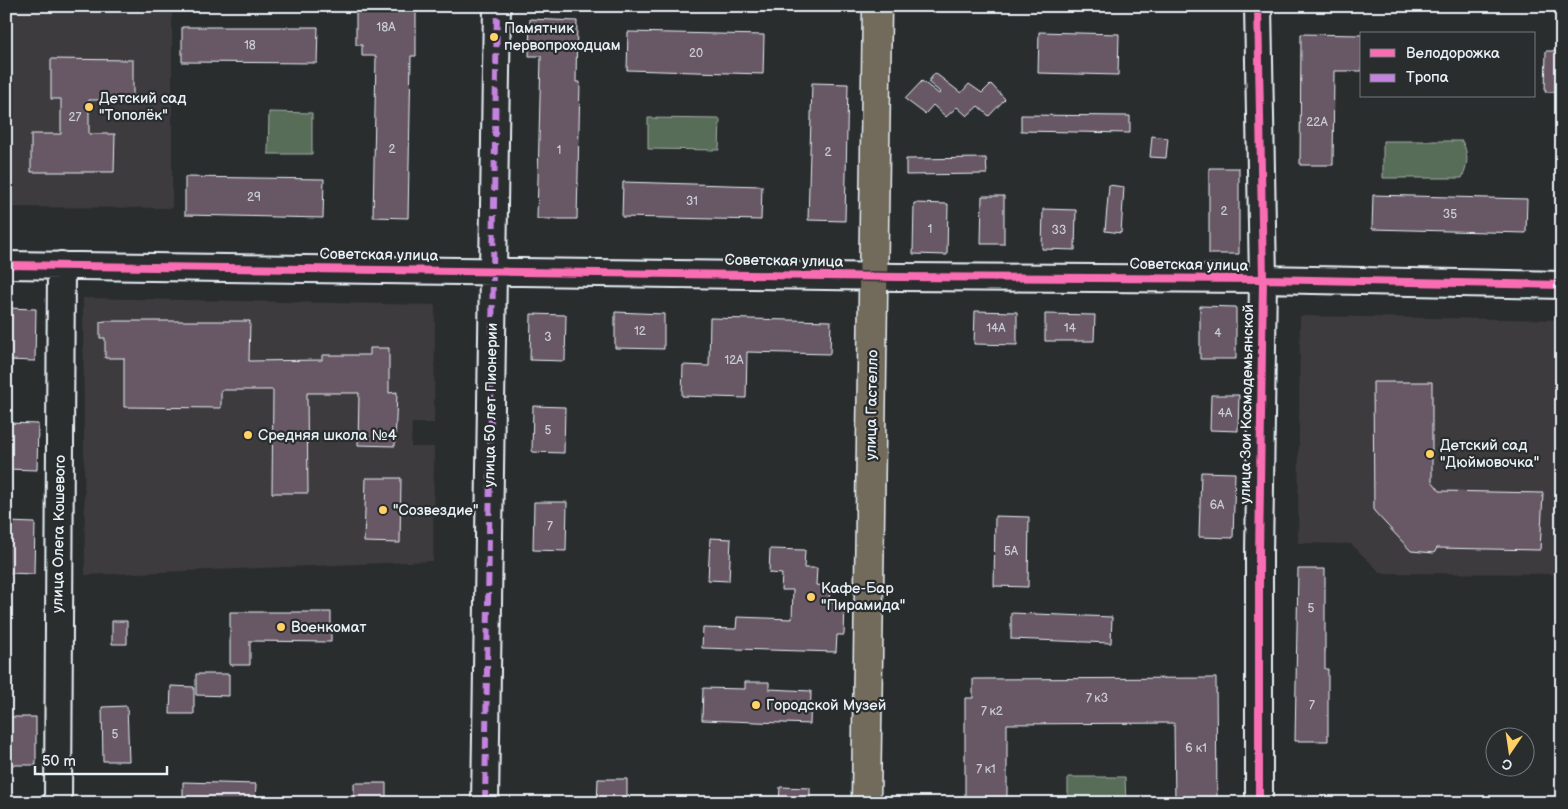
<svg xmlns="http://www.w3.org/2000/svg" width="1568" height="809" viewBox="0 0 1568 809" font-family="'Balsamiq Sans',sans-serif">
<rect width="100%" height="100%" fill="#2a2d2e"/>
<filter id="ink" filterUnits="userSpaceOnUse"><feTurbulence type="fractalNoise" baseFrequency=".02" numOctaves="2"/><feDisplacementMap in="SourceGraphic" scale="10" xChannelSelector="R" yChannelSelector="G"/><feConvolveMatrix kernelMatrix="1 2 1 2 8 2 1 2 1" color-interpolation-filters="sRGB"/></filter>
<g filter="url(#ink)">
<path fill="#3d3a3e" d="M6 6H172V208L6 207Z
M83 298 435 305 434 423H412L411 447H434L433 561 85 575Z
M1300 316 1562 320V574L1381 573 1351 544 1298 543Z"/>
<path fill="#596d58" stroke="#a0afa8" d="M269 112 312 113V154H268Z
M648 118 720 119 719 150 648 149Z
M1383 141H1462C1469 154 1468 166 1462 178H1383Z
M1068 777H1125L1126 803H1068Z"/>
<path fill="#685965" stroke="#e8f1f8" d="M356 9H416V56H411L408 218 373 217 376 56H362V45H356Z
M530 19 577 21 576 82H580L577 219H537L541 56H529Z
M182 27H318L317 63 182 62Z
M628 32 764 35 763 74 627 70Z
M1039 32 1119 34 1118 75 1038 73Z
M1301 34 1362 35V71H1334L1333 165H1300Z
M1546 51H1562V92H1545Z
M51 59 133 60V100H89V134H115L114 172H31V134H61V99H51Z
M935 73 961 93 969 84 982 93 991 84 1005 99 989 116 978 106 967 116 957 107 946 117 933 105 925 114 905 99 922 81 939 94 940 92 928 82Z
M812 83 848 84 845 221 808 220Z
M1021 115 1130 116V133L1021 131Z
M1152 136 1168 138 1166 158 1150 157Z
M986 158 987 174 906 175V159Z
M1209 168H1239V254H1209Z
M185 177 324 179 323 218 185 215Z
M623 182 762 186 761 220 622 217Z
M1109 185 1124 187 1121 233 1105 231Z
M1373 195 1527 199 1526 233 1372 229Z
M982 196H1004V244H981Z
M914 203 948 204 947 255 913 254Z
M1043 209 1076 210 1075 250 1042 249Z
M1200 306 1236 307V359H1200Z
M6 308 36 309 35 361 6 360Z
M975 311 1017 312V345L974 344Z
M615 312 664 314V349L615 348Z
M531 314 566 315 565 361 530 360Z
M1045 314 1095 315 1094 341H1045Z
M710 318 831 321 830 354 747 352 746 398 682 396 683 365 709 366Z
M105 321H250L249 361 322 360V355H370V348H389V393L397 392 395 446 358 445 359 393H307L308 493H272L273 390H221V408L124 407V358H105V338H100V322Z
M1373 382H1432V481L1440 491 1543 493 1540 550 1437 548 1434 553 1411 551 1374 511Z
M1211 395H1239L1238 431 1210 430Z
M533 406 565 407 564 453 532 452Z
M6 423 38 424 37 470 6 469Z
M1201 472 1235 473 1233 538 1199 537Z
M366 478H401L400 543 364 542Z
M534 502H567L566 551 533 550Z
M995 516 1029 517 1028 587 994 586Z
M9 522 35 523 34 574 8 573Z
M710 538 731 539 729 581 708 580Z
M770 549 805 550 804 568H817L816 585 830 586 829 603H845L844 635H837L836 652 702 648 703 628 736 629 737 617 792 619 793 590H781L782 574 769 573Z
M1298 569H1325V669H1328V741H1295Z
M230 612H331V642L250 641V665H230Z
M1011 613 1112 617 1111 643 1011 639Z
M112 621H127V644H112Z
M196 674H229V696L196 695Z
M1216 678 1217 803H1175L1174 723 1007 724V803H965V698H973V679Z
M745 682H769V689L811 691 810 724 702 720 703 688 745 689Z
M171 686 194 687V714H170Z
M127 706 129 761H103L102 707Z
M6 717H36V765H6Z
M598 779H627V803H597Z
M183 782 256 784 255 803H183Z
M354 783H386V803H354Z
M780 787 810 788V803H779Z"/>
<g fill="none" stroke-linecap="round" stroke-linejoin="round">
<g stroke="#e8f1f8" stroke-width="30">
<path id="minor" d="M1258 6 1263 279 1259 555V803
M6 265 897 277 1263 279 1562 285
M58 803 61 265
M485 803 497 6"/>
</g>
<g stroke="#e8f1f8" stroke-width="31">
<path id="major" d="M866 803 877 6"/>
</g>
<use href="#minor" stroke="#2a2d2e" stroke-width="26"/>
<use href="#major" stroke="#726b5a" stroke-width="28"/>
<path stroke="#c483df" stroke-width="6" stroke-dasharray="12 6" stroke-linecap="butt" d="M485 803 497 6"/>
<g stroke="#2a2d2e" stroke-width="11">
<path id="cycleway" d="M1258 6 1263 279 1259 555V803
M6 265 897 277 1263 279 1562 285"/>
</g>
<use href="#cycleway" stroke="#f96db3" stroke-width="8"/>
</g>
</g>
<g fill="#ffd166" stroke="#2a2d2e" stroke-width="2">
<circle cx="494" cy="37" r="5"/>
<circle cx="89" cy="107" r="5"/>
<circle cx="248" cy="435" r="5"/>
<circle cx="1430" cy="454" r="5"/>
<circle cx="383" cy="510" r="5"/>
<circle cx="811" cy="597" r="5"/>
<circle cx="281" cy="627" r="5"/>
<circle cx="756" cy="705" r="5"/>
</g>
<g text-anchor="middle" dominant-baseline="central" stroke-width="4.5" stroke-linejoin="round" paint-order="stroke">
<g font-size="12" fill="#c8cbd3">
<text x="386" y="27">18А</text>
<text x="250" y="45">18</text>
<text x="696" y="53">20</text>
<text x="75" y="117">27</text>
<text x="1317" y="122">22А</text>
<text x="392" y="149">2</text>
<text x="559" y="150">1</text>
<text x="828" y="152">2</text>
<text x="254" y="197">29</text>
<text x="692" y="201">31</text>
<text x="1224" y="211">2</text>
<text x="1450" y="214">35</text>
<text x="930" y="229">1</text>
<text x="1059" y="230">33</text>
<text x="996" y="328">14А</text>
<text x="1070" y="328">14</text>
<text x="640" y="331">12</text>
<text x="1218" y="333">4</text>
<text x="548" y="337">3</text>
<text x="734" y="360">12А</text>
<text x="1225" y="413">4А</text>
<text x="548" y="430">5</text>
<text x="1217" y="505">6А</text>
<text x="550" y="526">7</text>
<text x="1011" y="551">5А</text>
<text x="1311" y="608">5</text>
<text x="1097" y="698">7 к3</text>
<text x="1312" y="705">7</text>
<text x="992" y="711">7 к2</text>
<text x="115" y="734">5</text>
<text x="1196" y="748">6 к1</text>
<text x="986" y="769">7 к1</text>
</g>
<g font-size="15" fill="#e8f1f8" stroke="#2a2d2e" text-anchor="start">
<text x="504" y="28">Памятник<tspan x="504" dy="17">первопроходцам</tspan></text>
<text x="99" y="98">Детский сад<tspan x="99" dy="17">"Тополёк"</tspan></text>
<text x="258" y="435">Средняя школа №4</text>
<text x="1440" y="445">Детский сад<tspan x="1440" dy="17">"Дюймовочка"</tspan></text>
<text x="393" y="510">"Созвездие"</text>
<text x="821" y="588">Кафе-Бар<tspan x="821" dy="17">"Пирамида"</tspan></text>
<text x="291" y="627">Военкомат</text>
<text x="766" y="705">Городской Музей</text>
</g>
<g font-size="15" fill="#e8f1f8" stroke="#2a2d2e">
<text transform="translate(379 255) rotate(1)">Советская улица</text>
<text transform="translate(784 261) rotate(1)">Советская улица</text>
<text transform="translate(1189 265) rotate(1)">Советская улица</text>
<text transform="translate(1247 404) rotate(-89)">улица Зои Космодемьянской</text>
<text transform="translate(491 405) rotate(-89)">улица 50 лет Пионерии</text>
<text transform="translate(872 405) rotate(-89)">улица Гастелло</text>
<text transform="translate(59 534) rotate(-89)">улица Олега Кошевого</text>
</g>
</g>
<rect width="1568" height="809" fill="none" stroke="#2a2d2e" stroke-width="25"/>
<rect x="12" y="12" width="1543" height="784" fill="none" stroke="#e8f1f8" stroke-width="2" filter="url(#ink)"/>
<rect x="1360" y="32" width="175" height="65" fill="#2a2d2e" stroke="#767b7f"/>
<rect x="1370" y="49" width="25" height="8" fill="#f96db3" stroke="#767b7f"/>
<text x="1406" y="58" font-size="15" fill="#e8f1f8">Велодорожка</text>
<rect x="1370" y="74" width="25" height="8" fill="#c483df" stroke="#767b7f"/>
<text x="1406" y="82" font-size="15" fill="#e8f1f8">Тропа</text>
<g transform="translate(1510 752) rotate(193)"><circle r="24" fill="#2a2d2e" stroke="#767b7f"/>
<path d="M0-4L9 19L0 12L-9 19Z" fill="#ffd166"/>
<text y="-8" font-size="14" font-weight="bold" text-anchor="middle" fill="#e8f1f8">С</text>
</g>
<path d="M35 766v8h132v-8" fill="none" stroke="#e8f1f8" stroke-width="2.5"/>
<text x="42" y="766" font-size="15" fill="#e8f1f8" stroke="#2a2d2e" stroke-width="4" paint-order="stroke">50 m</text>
</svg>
